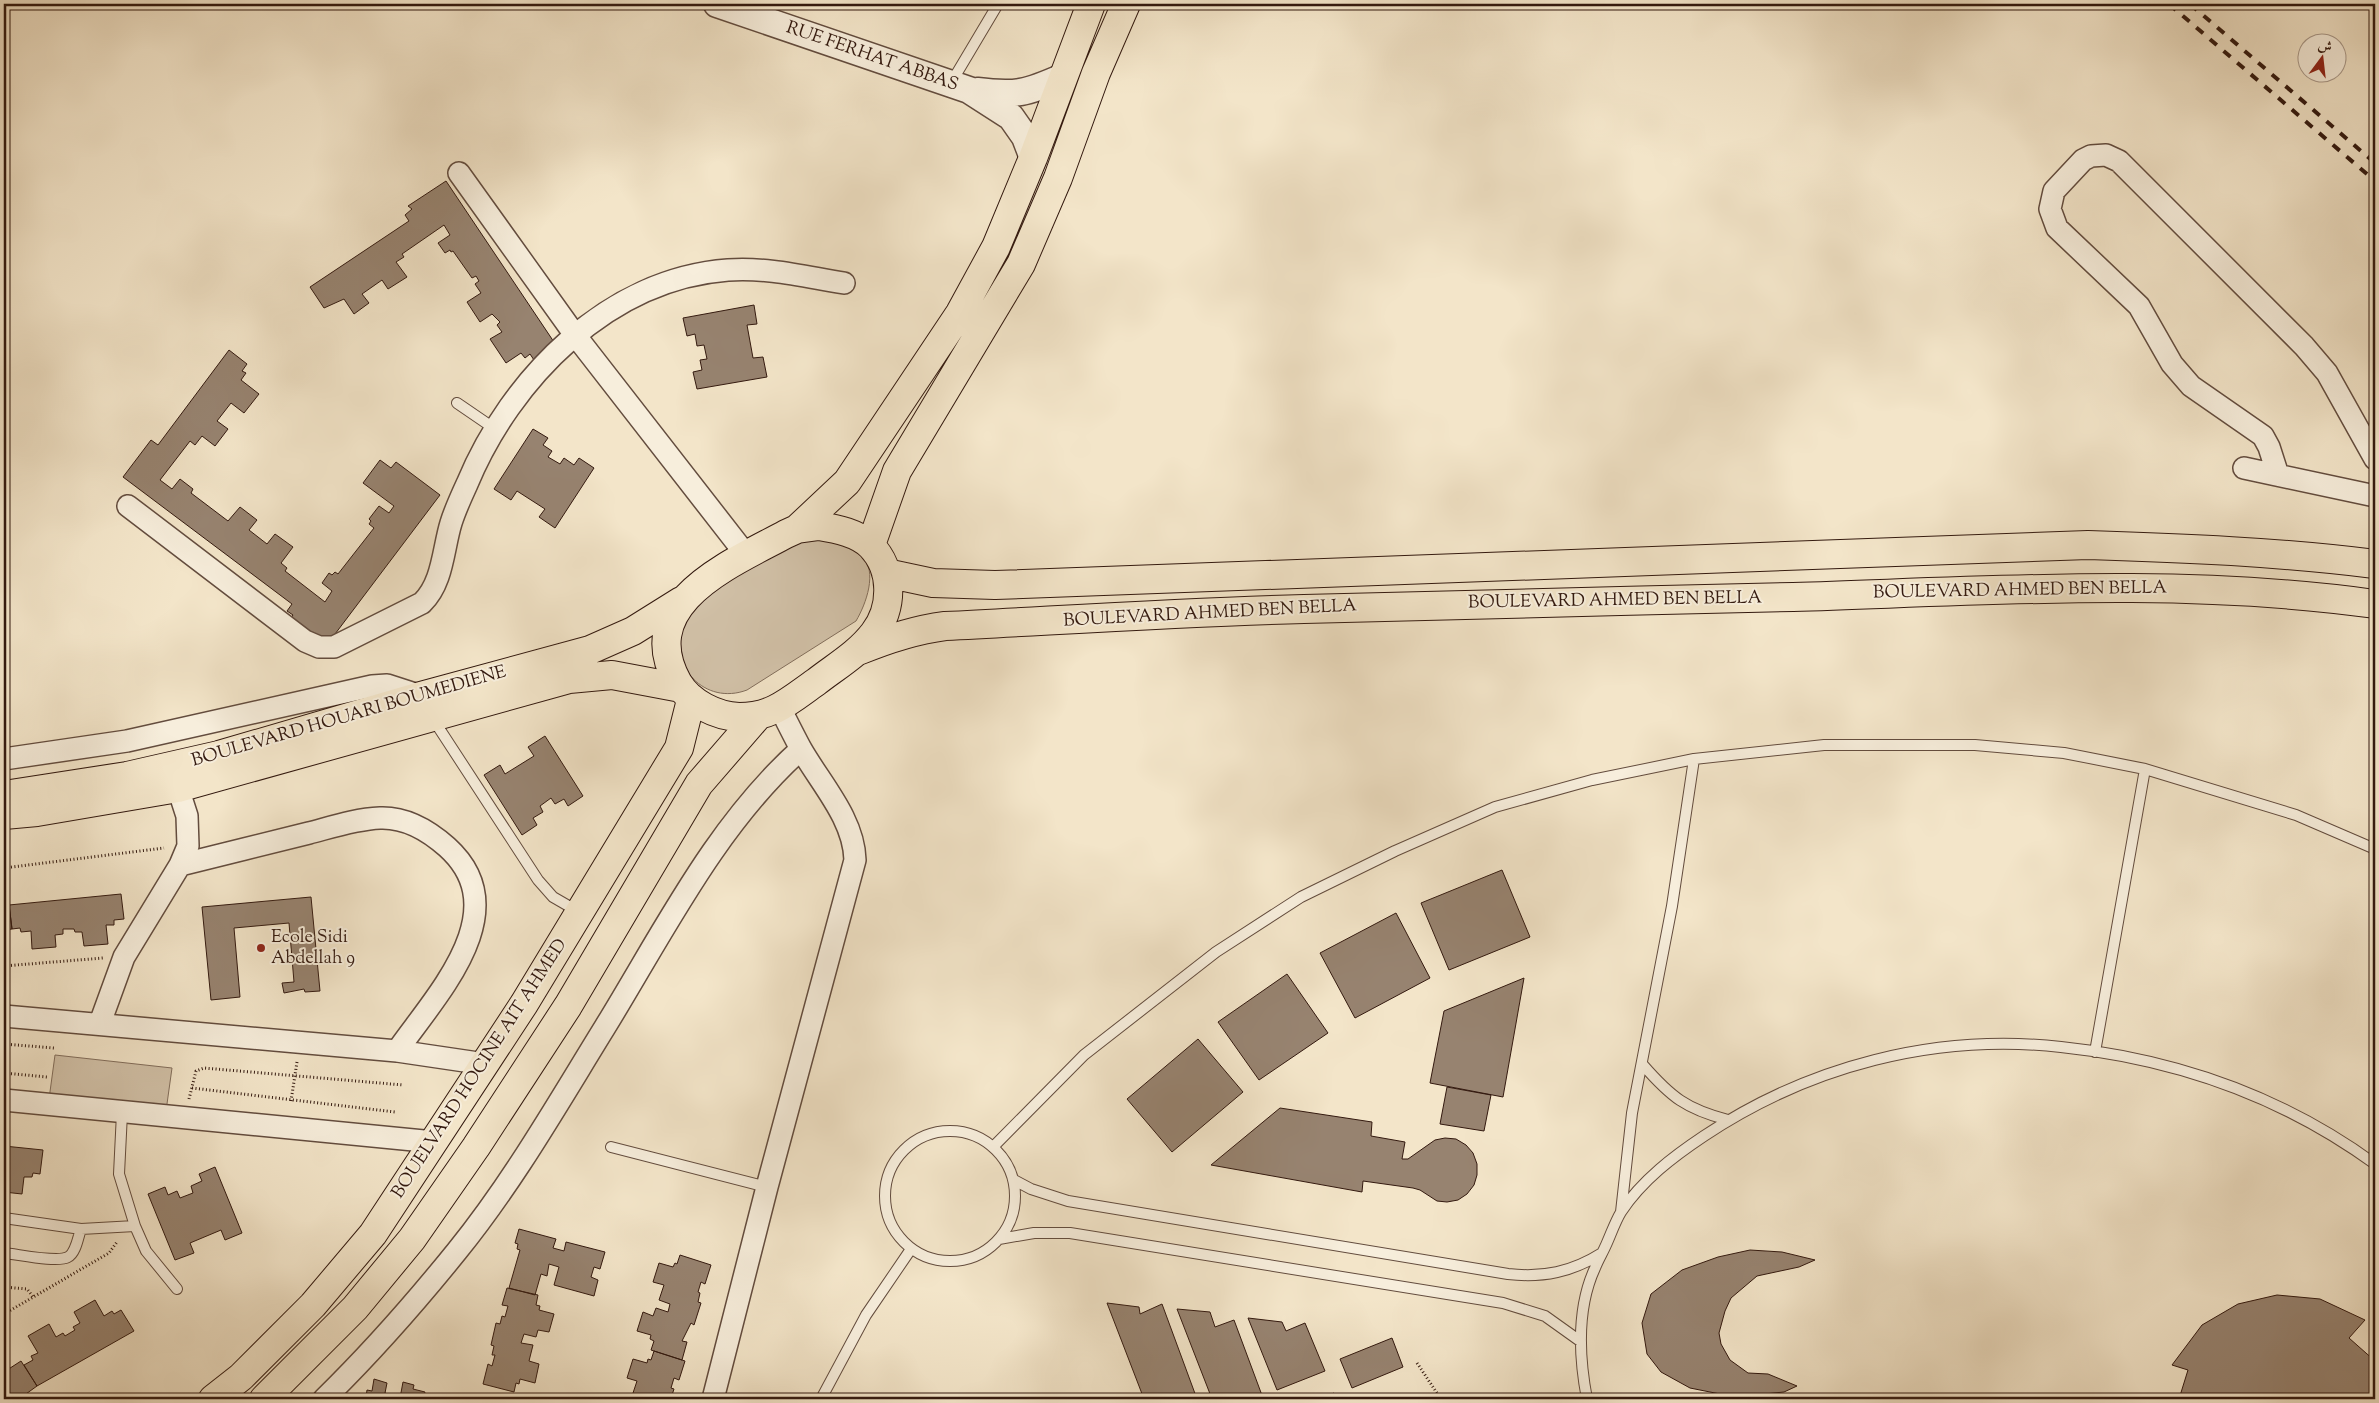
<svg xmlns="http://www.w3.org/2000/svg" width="2379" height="1403" viewBox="0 0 2379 1403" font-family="'Sorts Mill Goudy',Amiri,serif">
<rect width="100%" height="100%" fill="#f3e5c9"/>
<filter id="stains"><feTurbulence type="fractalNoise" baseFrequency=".004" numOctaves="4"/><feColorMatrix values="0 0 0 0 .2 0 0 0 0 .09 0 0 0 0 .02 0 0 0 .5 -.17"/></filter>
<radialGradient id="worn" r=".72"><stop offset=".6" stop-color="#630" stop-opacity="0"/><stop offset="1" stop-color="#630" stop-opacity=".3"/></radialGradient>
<path fill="#d2c2a9" stroke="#826e5c" d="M836 537C844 542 856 548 862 555 878 572 866 604 856 621L747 690C705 706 667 666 684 625 686 621 687 614 690 611 695 603 778 542 787 538 797 534 825 537 836 537Z
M55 1055 172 1068 166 1111 49 1099Z"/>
<path fill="#978370" stroke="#33190f" d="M446 181 558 348 536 363 530 354 525 358 521 353 506 363 490 339 502 332 497 325 500 322 492 314 480 322 467 302 481 293 475 284 479 281 476 276 472 278 453 251 451 252 450 250 445 253 438 243 450 235 444 225 402 254 404 257 396 262 407 277 388 289 382 280 362 294 369 303 354 314 344 299 324 308 310 287 409 221 405 215 412 209 408 206Z
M754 305 757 324 747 325 753 358 763 357 767 377 697 389 693 372 702 370 700 360 707 359 704 345 697 346 695 334 687 336 683 318Z
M229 350 247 364 242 371 246 373 241 380 259 394 244 413 231 403 217 421 228 429 215 446 202 436 195 445 190 441 160 480 172 489 180 479 193 489 191 493 228 521 240 507 257 520 249 530 267 544 275 534 293 547 281 563 287 568 285 571 325 602 332 591 322 583 329 573 332 575 335 572 338 574 374 528 369 524 371 521 369 519 379 506 389 513 394 506 363 483 380 460 391 468 396 462 440 495 326 646 290 619 293 615 287 611 292 604 123 477 151 440 158 445Z
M533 429 548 438 543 445 552 451 548 457 560 464 564 458 574 465 579 458 594 468 555 528 539 517 545 509 517 491 511 500 494 489Z
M545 736 583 796 568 806 564 799 555 804 551 798 540 806 543 812 533 818 537 825 522 835 484 775 500 765 505 774 534 756 528 747Z
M1502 870 1530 937 1449 970 1421 903Z
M121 894 124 919 114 920V925H106L108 944 84 946 82 932H75L74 929H63V934L55 935 56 947 32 949 31 931 21 932 20 928 12 929 9 905Z
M311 897 320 991 305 992 304 989 284 993 282 983 294 982 289 923 234 928 240 997 211 1000 202 907Z
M9 904 12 929 4 930V905Z
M1396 913 1430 978 1355 1018 1320 953Z
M1287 974 1328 1033 1259 1080 1218 1022Z
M1524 978 1503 1097 1430 1083 1444 1011Z
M1198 1039 1243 1092 1172 1152 1127 1099Z
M1447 1087 1491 1095 1484 1131 1440 1124Z
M1280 1108 1372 1122 1371 1136 1405 1142 1402 1159H1408L1435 1140 1445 1138 1456 1139 1466 1145 1473 1153 1477 1164V1175L1474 1185 1467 1194 1458 1200 1447 1202 1437 1201 1420 1190 1413 1188 1363 1181 1362 1192 1211 1165Z
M4 1146 43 1150 40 1174 33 1173 32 1177H24L22 1194 4 1192Z
M215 1167 242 1233 225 1240 221 1230 190 1243 194 1253 175 1260 148 1194 165 1187 168 1195 177 1191 180 1198 193 1193 191 1186 202 1181 199 1174Z
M519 1229 556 1239 553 1248 564 1251 566 1242 605 1252 600 1269 594 1267 591 1277 598 1280 594 1296 554 1285 559 1267 549 1264 547 1276 541 1274 535 1295 509 1288 520 1250 517 1249 518 1244 515 1243Z
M1750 1250 1782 1252 1815 1260 1799 1267 1757 1276 1731 1298 1725 1311 1719 1333 1721 1344 1730 1360 1748 1373 1768 1374 1797 1386 1784 1392 1735 1397 1690 1388 1661 1372 1647 1354 1642 1323 1651 1294 1682 1270 1718 1257Z
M680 1255 711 1265 705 1284 701 1282 698 1292 700 1293 698 1302 701 1303 694 1325 691 1323 682 1341 687 1342 682 1360 651 1350 654 1341 650 1339 651 1335 637 1331 643 1312 653 1316 656 1308 668 1312 670 1304 659 1300 664 1285 653 1282 659 1263 673 1267 675 1263 677 1264Z
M507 1288 538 1295 536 1305 540 1306 539 1310 554 1314 549 1332 538 1330 536 1337 524 1334 521 1343 533 1345 529 1361 539 1364 535 1383 520 1379 519 1384 516 1383 514 1392 483 1384 488 1364 492 1366 495 1355H492L494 1346 491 1345 496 1323 500 1324 502 1316 505 1317 508 1306 502 1305Z
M2277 1295 2320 1299 2365 1320 2349 1338 2375 1361V1399H2179L2188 1370 2172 1365 2202 1325 2238 1304Z
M95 1300 104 1316 112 1311 114 1314 121 1310 134 1331 37 1386 24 1365 33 1360 31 1356 38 1353 28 1336 49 1324 56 1337 63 1333 65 1336 75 1330 73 1327 80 1323 74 1312Z
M1107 1303 1139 1307 1140 1314 1162 1304 1197 1399H1144Z
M1177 1309 1210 1312 1215 1327 1234 1320 1263 1398 1212 1399Z
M1248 1318 1282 1322 1286 1331 1305 1323 1325 1371 1277 1390Z
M1392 1338 1403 1367 1352 1388 1340 1359Z
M654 1351 685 1361 679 1380 674 1378 671 1388 674 1389 671 1398 674 1399H642L632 1396 637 1381 627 1378 633 1359 647 1363 648 1359 651 1360Z
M21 1361 37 1386 19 1399H4V1372Z
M374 1379 387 1383 385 1393 400 1398 403 1382 414 1385 413 1389 425 1392 423 1399H361L362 1397H366L367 1390 372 1391Z
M1334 1393 1337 1399H1321Z"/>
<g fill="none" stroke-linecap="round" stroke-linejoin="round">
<g stroke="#634c3e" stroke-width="12">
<path id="service" d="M951 83 998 4
M457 403 495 429
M433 719 538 880 553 897 579 912
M2095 1052 2145 769
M1643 1065C1671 1097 1686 1109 1728 1120
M122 1113 119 1174 135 1226 146 1251 177 1289
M885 1196a65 65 0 1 1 130 0a65 65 0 1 1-130 0Z
M611 1147 767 1187
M993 1147 1084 1055 1216 952 1301 897 1395 851 1495 807 1592 780 1694 759 1824 745H1975L2064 753 2145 769 2296 815 2375 849
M1014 1180 1031 1189 1068 1201 1508 1274C1543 1278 1572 1272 1602 1253
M1621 1212 1632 1113 1672 906 1694 759
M4 1218 81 1229 135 1226
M999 1239 1034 1233H1070L1503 1303 1545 1316 1580 1341
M4 1253C17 1254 57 1263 68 1257 76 1253 78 1237 81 1229
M821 1399 866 1315 911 1249
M1587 1399C1579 1357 1577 1307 1595 1268 1598 1260 1603 1252 1606 1245 1611 1234 1615 1222 1621 1212 1642 1180 1674 1156 1704 1136 1809 1066 1935 1033 2061 1047 2175 1059 2283 1097 2375 1164"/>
</g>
<g stroke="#634c3e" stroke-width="24">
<path id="minor" d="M459 173 575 335 747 556
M2244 468 2375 496
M2278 475 2269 447 2263 436 2191 386 2172 364 2139 306 2057 228 2050 209 2054 191 2083 160 2091 156 2106 155 2119 161 2304 346 2327 373 2375 459
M128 506 305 641 319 647H334L422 603C443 583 443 549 451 523 455 510 461 497 467 484 511 378 608 279 728 270 767 267 806 277 844 283
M4 759 127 741 372 686 387 685 421 696
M180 865C223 854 266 844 309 833 332 827 356 819 380 818 405 817 429 831 447 847 518 911 436 995 397 1051
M4 1016 397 1051 485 1064
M100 1023 124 957 180 865 188 846 187 816 178 788
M4 1100 434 1142
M324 1399C371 1353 415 1303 457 1251 513 1182 558 1103 605 1027 664 931 716 825 801 749
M713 1399 767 1187 855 860C854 819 821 784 801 749 794 736 787 722 780 708"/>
</g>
<g stroke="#634c3e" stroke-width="29">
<path id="tertiary" d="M717 4 969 90 1011 117 1025 137 1033 158
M977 91C1016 96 1027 93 1063 77"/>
</g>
<g stroke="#33190f" stroke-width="30">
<path id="primary" d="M819 526C837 529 858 533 871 546 894 570 893 608 874 633 858 654 835 667 816 682 789 701 773 717 739 717 716 716 690 703 678 683 633 603 731 564 786 534L797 529Z
M797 529 847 482 960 313 996 247 1033 158 1091 4
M871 545 897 471 1021 264 1058 178 1096 73 1126 4
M886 573 933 583 995 585 2088 545C2184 548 2280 552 2375 564
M858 651C887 639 914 630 945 626 1065 620 1184 612 1304 609 1467 604 1630 601 1793 597 1987 591 2182 577 2375 604
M4 795 127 776 219 755 421 696 590 650 633 631 681 601
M4 815 37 812 178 788 569 679 612 675 681 688
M213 1399 241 1377 313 1305 373 1234 524 1004 679 748 691 700
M264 1399 355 1308 412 1239 476 1147 568 1006 699 784 757 717"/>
</g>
<path stroke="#33190f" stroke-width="3" stroke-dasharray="1 2.5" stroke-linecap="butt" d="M4 868 164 848
M4 966 103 958
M4 1044 54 1048
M4 1073 47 1077
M192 1088 395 1112
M189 1099 196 1071 204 1068 403 1085
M291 1101 297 1062
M4 1287 27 1289 34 1298
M4 1314 109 1253 117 1242
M1417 1363 1441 1399"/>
<use href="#service" stroke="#f7eedc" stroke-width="10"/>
<use href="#minor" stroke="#f7eedc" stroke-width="21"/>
<use href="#tertiary" stroke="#f7eedc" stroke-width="26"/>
<use href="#primary" stroke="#f3e5c9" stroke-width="28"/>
<path stroke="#33190f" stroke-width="4" stroke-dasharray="9 9" stroke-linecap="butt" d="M2169 4 2375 181
M2190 4 2375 163"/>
</g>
<circle fill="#8f2418" stroke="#f7eedc" stroke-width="2" cx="261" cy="948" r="5"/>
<g text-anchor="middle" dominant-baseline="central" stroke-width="4" stroke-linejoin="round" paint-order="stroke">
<g font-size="18" fill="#33190f" stroke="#f7eedc">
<text transform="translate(872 57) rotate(19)">RUE FERHAT ABBAS</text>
<text transform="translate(2020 591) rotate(-1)">BOULEVARD AHMED BEN BELLA</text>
<text transform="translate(1615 601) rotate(-1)">BOULEVARD AHMED BEN BELLA</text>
<text transform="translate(1210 614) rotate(-3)">BOULEVARD AHMED BEN BELLA</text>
<text transform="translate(349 717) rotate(-16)">BOULEVARD HOUARI BOUMEDIENE</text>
<text transform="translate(480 1069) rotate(-57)">BOUELVARD HOCINE AIT AHMED</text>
</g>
<g font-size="18" fill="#33190f" stroke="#f7eedc" text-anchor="start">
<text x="271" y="938">Ecole Sidi<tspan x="271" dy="21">Abdellah 9</tspan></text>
</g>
</g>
<rect width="2379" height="1403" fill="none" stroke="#f3e5c9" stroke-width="20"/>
<rect x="5" y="5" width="2369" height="1393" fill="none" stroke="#33190f" stroke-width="2.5"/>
<rect x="10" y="10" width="2359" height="1383" fill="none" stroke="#33190f"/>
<g transform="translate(2322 58) rotate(15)"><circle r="24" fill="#f7eedc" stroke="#a9998a"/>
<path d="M0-4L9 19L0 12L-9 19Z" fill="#8f2418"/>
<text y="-8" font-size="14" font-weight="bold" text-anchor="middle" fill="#33190f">ش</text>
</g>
<rect width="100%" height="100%" filter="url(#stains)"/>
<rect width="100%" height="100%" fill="url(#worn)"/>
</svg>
